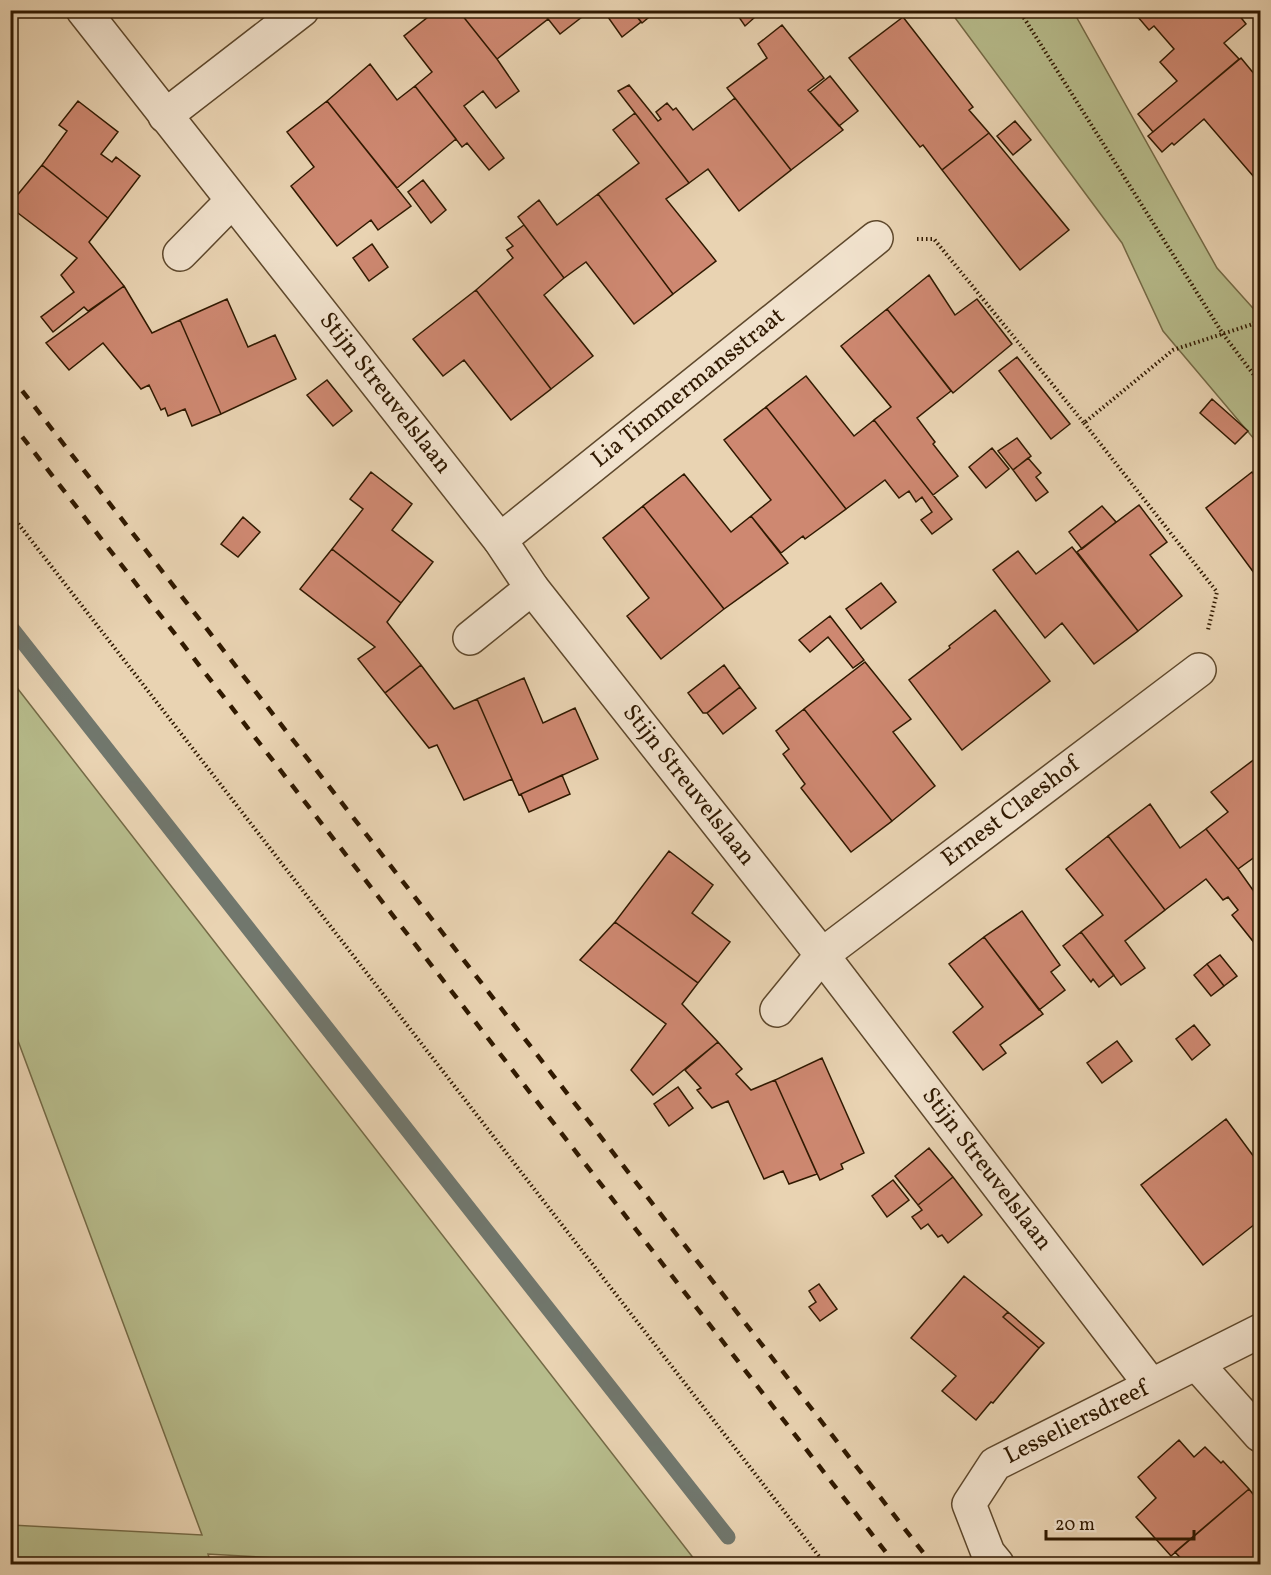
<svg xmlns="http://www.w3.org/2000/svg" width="1271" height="1575" viewBox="0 0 1271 1575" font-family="Vollkorn,serif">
<rect width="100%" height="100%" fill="#e9d3b2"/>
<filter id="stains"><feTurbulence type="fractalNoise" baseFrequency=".00333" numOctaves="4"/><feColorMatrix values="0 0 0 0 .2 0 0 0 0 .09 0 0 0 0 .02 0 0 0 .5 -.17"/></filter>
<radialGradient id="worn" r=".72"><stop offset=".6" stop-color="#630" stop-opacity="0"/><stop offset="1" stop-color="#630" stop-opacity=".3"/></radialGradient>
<path fill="#b7bc8c" stroke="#746a46" stroke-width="1.5" d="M950 11H1073L1217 268 1260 316V446L1163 331 1122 243Z
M11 680 698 1564H379L208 1554 211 1564H11V1525L202 1535 11 1022Z"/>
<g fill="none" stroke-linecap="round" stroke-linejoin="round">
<path stroke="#71776d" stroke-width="15" d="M10 626 728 1537"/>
</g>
<path fill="#ce8871" stroke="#301900" stroke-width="1.5" d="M437 10H458L497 59 519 91 496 108 483 91 464 106 504 158 489 170 467 143 462 147 415 86 432 72 404 36Z
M458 10H541L548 19 497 59Z
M541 10H591L560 34Z
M603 10H632L641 22 622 37Z
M632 10H653L654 13 642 23Z
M734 10H763L745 26Z
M1132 10H1235L1246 24 1224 43 1239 59 1153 132 1138 114 1177 81 1160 62 1174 49 1154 26 1149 30Z
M903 17 973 107 969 110 989 133 942 170 923 145 920 147 849 58Z
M782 25 824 78 808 90 843 130 791 170 727 88 767 58 758 44Z
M1241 58 1255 75 1260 71V184L1204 119 1174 145 1172 143 1162 152 1148 136Z
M370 64 397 100 415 86 456 139 397 188 327 101Z
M830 76 858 111 839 126 810 92Z
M629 85 658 121 661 119 656 112 667 103 673 110 676 108 693 130 735 98 791 170 739 211 708 169 689 183 618 91Z
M78 101 118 132 101 154 112 162 116 157 140 176 108 218 42 165 67 131 59 125Z
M327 101 411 206 378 230 371 220 337 246 291 186 314 167 287 132Z
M635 113 689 183 666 199 716 261 673 294 598 194 639 163 613 130Z
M1015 121 1031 140 1013 155 997 136Z
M989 133 1069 230 1020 270 942 170Z
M42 165 108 218 89 242 124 286 88 311 84 307 53 332 41 317 74 292 61 275 77 258 10 207V204Z
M423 180 446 210 431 223 408 192Z
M598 194 673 294 634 324 586 262 564 278 518 217 539 200 557 225Z
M524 225 564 278 544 295 593 356 551 389 476 290 513 258 507 250 513 246 506 238Z
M372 244 388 267 369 281 353 258Z
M929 275 955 315 977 299 1012 344 953 393 887 309Z
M124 286 152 333 180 320 221 414 192 426 185 409 168 416 165 408 161 410 149 385 141 389 103 343 69 370 46 343Z
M476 290 551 389 511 420 464 360 443 376 413 339Z
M227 299 248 347 275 335 296 379 221 414 180 320Z
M887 309 951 391 917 418 935 442 933 444 958 476 933 495 874 420 891 407 841 346Z
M1017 357 1070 424 1051 439 999 371Z
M806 376 854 436 874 420 952 519 932 534 921 520 932 512 922 497 916 502 909 491 899 498 885 480 846 509 766 407Z
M327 380 352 411 333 426 307 395Z
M1212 399 1248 431 1235 444 1200 413Z
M766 407 846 509 805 539 803 536 781 553 751 516 771 500 724 440Z
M1017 438 1031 456 1013 470 998 451Z
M992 448 1009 469 986 488 969 467Z
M1028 458 1041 473 1036 477 1048 492 1036 501 1013 470Z
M371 472 412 504 392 530 433 562 401 603 332 549 363 509 350 499Z
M1252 472 1260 483V581L1206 508Z
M684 474 731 532 751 516 788 563 724 609 643 506Z
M1139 505 1167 542 1150 555 1182 596 1138 631 1077 552Z
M643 506 724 609 661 659 627 616 649 598 603 538Z
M1102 506 1116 522 1082 549 1069 532Z
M243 517 260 532 238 557 221 544Z
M1072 547 1138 631 1094 664 1062 623 1045 638 993 570 1018 551 1036 574Z
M332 549 401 603 387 622 421 665 385 693 358 659 375 647 300 589Z
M881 583 896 602 861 629 846 609Z
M995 610 1050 681 962 750 909 680 950 648 949 646Z
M830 616 864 660 853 668 828 637 810 652 799 640Z
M865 662 911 719 893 732 935 786 892 821 804 709Z
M421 665 454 709 477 699 512 779 464 800 437 745 429 748 385 693Z
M724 665 740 687 707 713H703L688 693Z
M524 678 543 723 575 708 598 759 519 795 477 699Z
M740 687 756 708 723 734 707 713Z
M804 709 892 821 851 852 801 788 805 784 783 754 789 749 776 731Z
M1260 755V855L1259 854 1238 869 1206 829 1228 812 1211 792Z
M562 775 570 794 529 812 521 794Z
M1150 804 1180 848 1206 829 1238 869 1260 900V950L1232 915 1238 910 1228 897 1223 900 1206 879 1165 910 1108 836Z
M1108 836 1165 910 1125 941 1145 968 1121 985 1081 932 1103 915 1066 869Z
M669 851 713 885 692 913 730 942 698 983 615 922Z
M1022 911 1060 965 1051 972 1065 990 1039 1010 984 937Z
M615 922 698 983 682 1004 718 1042 653 1095 631 1070 666 1024 580 960Z
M1081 932 1114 975 1099 987 1093 979 1091 982 1063 946Z
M984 937 1043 1014 1000 1045 1006 1053 983 1070 953 1032 983 1007 949 964Z
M1220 955 1237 976 1224 986 1207 964Z
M1207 964 1224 986 1211 996 1194 975Z
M1194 1025 1210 1045 1192 1060 1176 1039Z
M1117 1041 1132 1061 1102 1083 1087 1063Z
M718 1042 742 1069 736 1074 751 1090 775 1080 817 1174 789 1184 783 1171 764 1179 728 1101 712 1108 697 1090 701 1088 685 1070Z
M822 1058 864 1153 841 1164 843 1169 820 1180 775 1080Z
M678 1087 693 1108 669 1126 654 1104Z
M1226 1119 1260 1165V1220L1203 1265 1141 1185Z
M929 1148 953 1177 918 1205 895 1176Z
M953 1177 982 1215 948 1243 942 1235 938 1237 928 1224 921 1229 912 1217 922 1210 918 1205Z
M893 1180 909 1200 887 1217 872 1196Z
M964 1276 1008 1312 1003 1317 1039 1348 993 1403 991 1402 976 1420 942 1391 956 1376 911 1338Z
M819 1284 837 1309 820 1321 809 1307 816 1302 809 1291Z
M1008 1312 1044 1343 1039 1348 1003 1317Z
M1179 1440 1194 1457 1205 1447 1221 1463 1223 1461 1249 1489 1171 1556 1136 1517 1156 1498 1138 1477Z
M1249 1489 1260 1503V1564H1186L1175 1552Z"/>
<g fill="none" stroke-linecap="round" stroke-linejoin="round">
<g stroke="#5e482c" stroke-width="36">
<g id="minor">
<path id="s1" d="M83 10 500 540 532 588 822 955 1151 1385"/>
<path d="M165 116 302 10"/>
<path d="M180 254 232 201"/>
<path id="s2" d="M500 540 876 238"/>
<path d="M470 638 532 588"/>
<path id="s3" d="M777 1010 822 955 1199 670"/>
<path d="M1197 1364 1260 1435"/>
<path id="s4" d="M997 1564 988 1553 969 1504 995 1464 1260 1331"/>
</g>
</g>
<path stroke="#301900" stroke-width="4" stroke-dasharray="1.5 3" stroke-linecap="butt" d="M1019 10 1223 334 1260 383
M917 239H934L1084 423 1173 350 1253 324 1260 317
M1084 423 1217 592 1208 630
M10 513 825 1564"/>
<use href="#minor" stroke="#f1e2cd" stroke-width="33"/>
<path stroke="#301900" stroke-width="4.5" stroke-dasharray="10 10" stroke-linecap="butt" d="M10 375 932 1564
M10 421 895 1564"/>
</g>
<g text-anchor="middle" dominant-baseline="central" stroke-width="6" stroke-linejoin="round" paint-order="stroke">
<g font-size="24" fill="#301900" stroke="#f1e2cd">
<text stroke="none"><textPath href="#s2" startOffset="242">Lia Timmermansstraat</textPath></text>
<text stroke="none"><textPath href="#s1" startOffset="488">Stijn Streuvelslaan</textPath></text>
<text stroke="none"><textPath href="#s1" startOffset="984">Stijn Streuvelslaan</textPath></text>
<text stroke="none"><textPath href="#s3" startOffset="308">Ernest Claeshof</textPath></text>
<text stroke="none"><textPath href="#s1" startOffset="1470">Stijn Streuvelslaan</textPath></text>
<text stroke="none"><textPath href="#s4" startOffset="206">Lesseliersdreef</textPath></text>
</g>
</g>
<rect width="1271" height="1575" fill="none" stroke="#e9d3b2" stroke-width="36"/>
<rect x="12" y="12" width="1247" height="1551" fill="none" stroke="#301900" stroke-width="3"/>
<rect x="18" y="18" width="1235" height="1539" fill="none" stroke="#301900" stroke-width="1.5"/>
<path d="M1046 1530v9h148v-9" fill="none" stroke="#301900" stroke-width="3"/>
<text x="1055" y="1530" font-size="18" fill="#301900" stroke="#f1e2cd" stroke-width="4.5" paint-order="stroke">20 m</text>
<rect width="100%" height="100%" filter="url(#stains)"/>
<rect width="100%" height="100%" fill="url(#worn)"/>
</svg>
